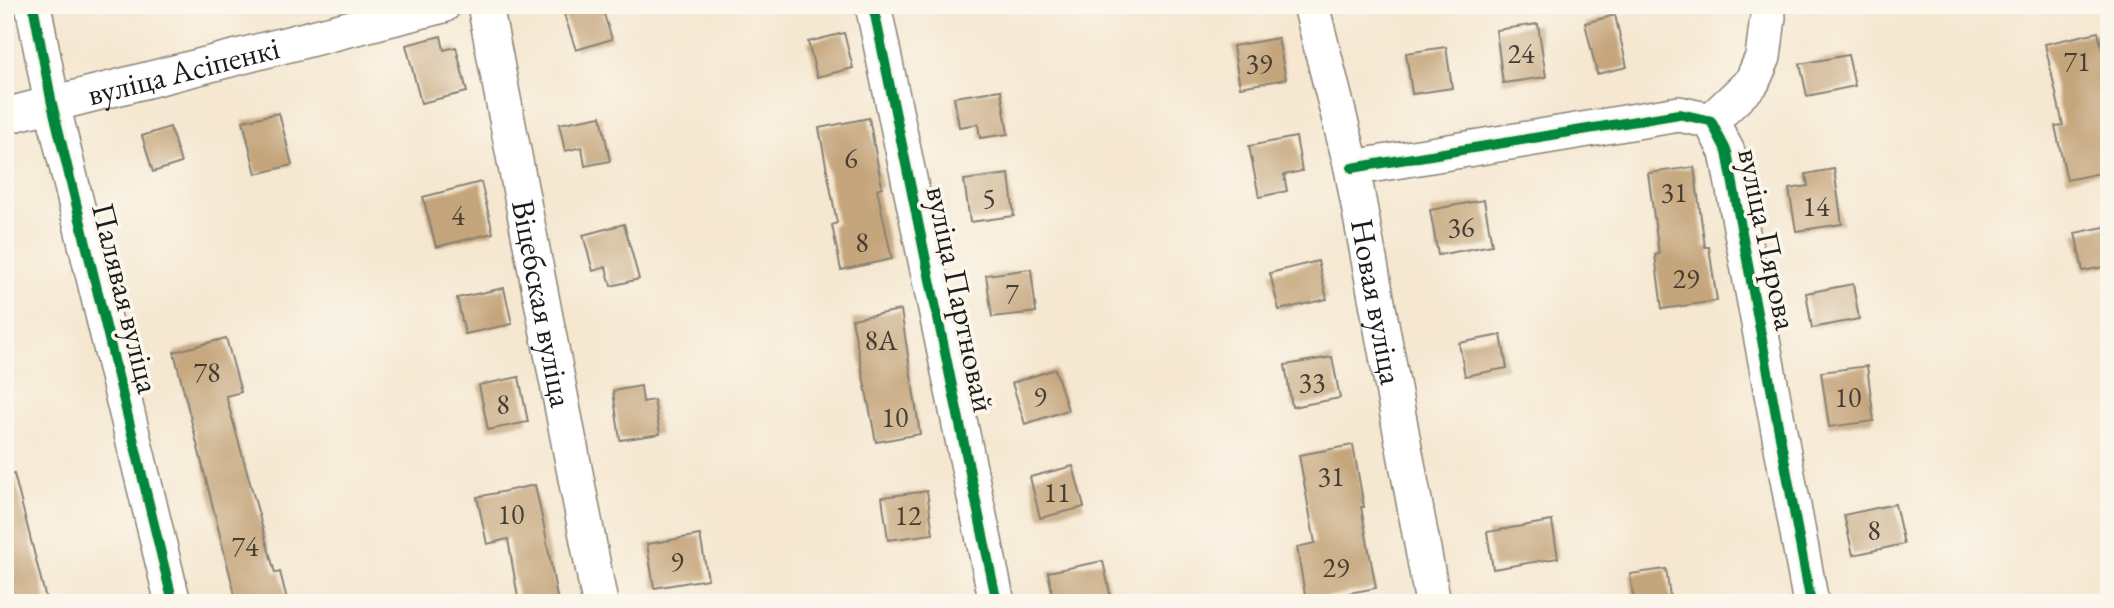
<svg xmlns="http://www.w3.org/2000/svg" width="2114" height="608" viewBox="0 0 2114 608" font-family="'EB Garamond',serif">
<rect width="100%" height="100%" fill="#fbf7ec"/>
<filter id="ink" filterUnits="userSpaceOnUse"><feTurbulence type="fractalNoise" baseFrequency=".0143" numOctaves="2"/><feDisplacementMap in="SourceGraphic" scale="14" xChannelSelector="R" yChannelSelector="G"/><feConvolveMatrix kernelMatrix="1 2 1 2 8 2 1 2 1" color-interpolation-filters="sRGB"/></filter>
<filter id="wash" filterUnits="userSpaceOnUse"><feTurbulence type="fractalNoise" baseFrequency=".00686" numOctaves="4" result="noise"/><feDisplacementMap in="SourceGraphic" scale="28" xChannelSelector="R" yChannelSelector="G"/><feGaussianBlur stdDeviation="1.57" result="paint"/><feColorMatrix in="noise" values="0 0 0 0 0 0 0 0 0 0 0 0 0 0 0 0 0 1.4 0 .05"/><feComposite in="paint" operator="in"/></filter>
<g filter="url(#wash)">
<rect width="100%" height="100%" fill="#f5e7d0"/>
<g id="blocks">
<path fill="#c5a57c" d="M592 5H601L612 39 576 50 564 14Z
M1615 15 1627 67 1597 74 1585 23Z
M1538 24 1546 77 1503 83 1496 30Z
M2098 32 2109 77V171L2067 180 2055 126 2063 125 2045 44Z
M844 33 853 68 817 77 808 42Z
M441 36 444 50 456 47 467 92 421 103 406 45Z
M1278 38 1286 79 1240 87 1233 46Z
M1446 47 1452 88 1412 94 1406 53Z
M1848 55 1855 86 1807 96 1800 64Z
M1001 90 1008 134 980 138 978 124 959 127 954 97Z
M279 113 292 165 256 174 243 121Z
M601 116 610 161 585 166 582 147 565 151 559 124Z
M869 118 882 187 877 189 892 259 841 270 832 225 837 223 819 128Z
M170 127 181 163 153 172 142 136Z
M1296 137 1302 171 1284 175 1287 191 1259 197 1249 146Z
M1694 167 1705 247H1709L1717 301 1662 309 1655 255 1659 254 1648 173Z
M1834 169 1842 224 1796 231 1789 189 1808 186 1806 174Z
M1009 174 1014 216 970 222 964 180Z
M481 182 493 233 436 247 423 197Z
M1484 200 1492 245 1438 255 1430 210Z
M624 224 639 279 611 286 606 267 593 271 583 235Z
M2109 226V266L2083 271 2075 233Z
M1318 261 1327 299 1279 310 1270 273Z
M1031 269 1036 312 992 317 986 275Z
M1853 284 1859 319 1812 328 1806 293Z
M504 288 512 324 465 334 457 298Z
M901 310 920 434 876 442 852 319Z
M1501 335 1507 368 1465 376 1459 343Z
M226 338 241 392 226 396 275 573 280 572 288 603H237L174 352Z
M1332 357 1340 398 1292 407 1285 365Z
M1867 366 1874 421 1829 427 1821 372Z
M1055 369 1068 410 1025 424 1012 383Z
M519 377 528 422 488 430 479 385Z
M641 386 643 402 654 400 660 434 620 440 613 391Z
M1353 445 1364 507H1361L1376 588 1306 601 1297 547 1315 543 1299 455Z
M1073 466 1084 507 1040 518 1030 477Z
M14 474 47 603H5V475Z
M535 485 545 531 558 603H519L508 539 487 544 477 497Z
M927 491 933 534 888 540 882 497Z
M1895 504 1904 544 1853 555 1844 515Z
M1552 521 1558 558 1493 569 1487 532Z
M700 535 708 579 654 588 647 544Z
M1103 561 1112 603H1054L1048 572Z
M1666 569 1671 603H1634L1630 574Z"/>
</g>
</g>
<g filter="url(#ink)">
<use href="#blocks" fill-opacity="0" stroke="#888276" stroke-width="2"/>
<g fill="none" stroke-linecap="round" stroke-linejoin="round">
<g stroke="#888276" stroke-width="38">
<g id="minor">
<path d="M33 5 52 104 173 603"/>
<path id="s1" d="M485 5 600 603"/>
<path d="M873 5 997 603"/>
<path id="s2" d="M1311 5 1352 168 1433 603"/>
<path id="s3" d="M5 116 443 5"/>
<path d="M1711 121 1752 82 1763 57 1768 17"/>
<path d="M1352 168 1679 114 1711 121 1727 152 1811 603"/>
</g>
</g>
<use href="#minor" stroke="#fff" stroke-width="35"/>
<g stroke="#fbf7ec" stroke-width="15">
<path id="cycleway" d="M33 5 52 104 173 603
M873 5 997 603
M1352 168 1679 114 1711 121 1727 152 1811 603"/>
</g>
<use href="#cycleway" stroke="#00873e" stroke-width="10"/>
</g>
</g>
<g text-anchor="middle" dominant-baseline="central" stroke-width="7" stroke-linejoin="round" paint-order="stroke">
<g font-size="28" fill="#463e34">
<text x="1521" y="53">24</text>
<text x="2077" y="61">71</text>
<text x="1259" y="63">39</text>
<text x="851" y="158">6</text>
<text x="1674" y="192">31</text>
<text x="989" y="198">5</text>
<text x="1816" y="206">14</text>
<text x="458" y="215">4</text>
<text x="1461" y="227">36</text>
<text x="862" y="242">8</text>
<text x="1686" y="278">29</text>
<text x="1012" y="293">7</text>
<text x="881" y="340">8А</text>
<text x="207" y="372">78</text>
<text x="1312" y="382">33</text>
<text x="1040" y="396">9</text>
<text x="1848" y="397">10</text>
<text x="503" y="404">8</text>
<text x="895" y="417">10</text>
<text x="1331" y="476">31</text>
<text x="1057" y="492">11</text>
<text x="511" y="514">10</text>
<text x="908" y="515">12</text>
<text x="1874" y="530">8</text>
<text x="245" y="546">74</text>
<text x="677" y="561">9</text>
<text x="1336" y="567">29</text>
</g>
<g font-size="32" fill="#1c1c1c" stroke="#fbf7ec">
<text stroke="none"><textPath href="#s3" startOffset="184">вуліца Асіпенкі</textPath></text>
<text transform="translate(1768 239) rotate(78)">вуліца Пярова</text>
<text transform="translate(126 298) rotate(76)">Палявая вуліца</text>
<text transform="translate(961 299) rotate(78)">вуліца Партновай</text>
<text stroke="none"><textPath href="#s2" startOffset="304">Новая вуліца</textPath></text>
<text stroke="none"><textPath href="#s1" startOffset="304">Віцебская вуліца</textPath></text>
</g>
</g>
<rect width="2114" height="608" fill="none" stroke="#fbf7ec" stroke-width="28"/>
</svg>
